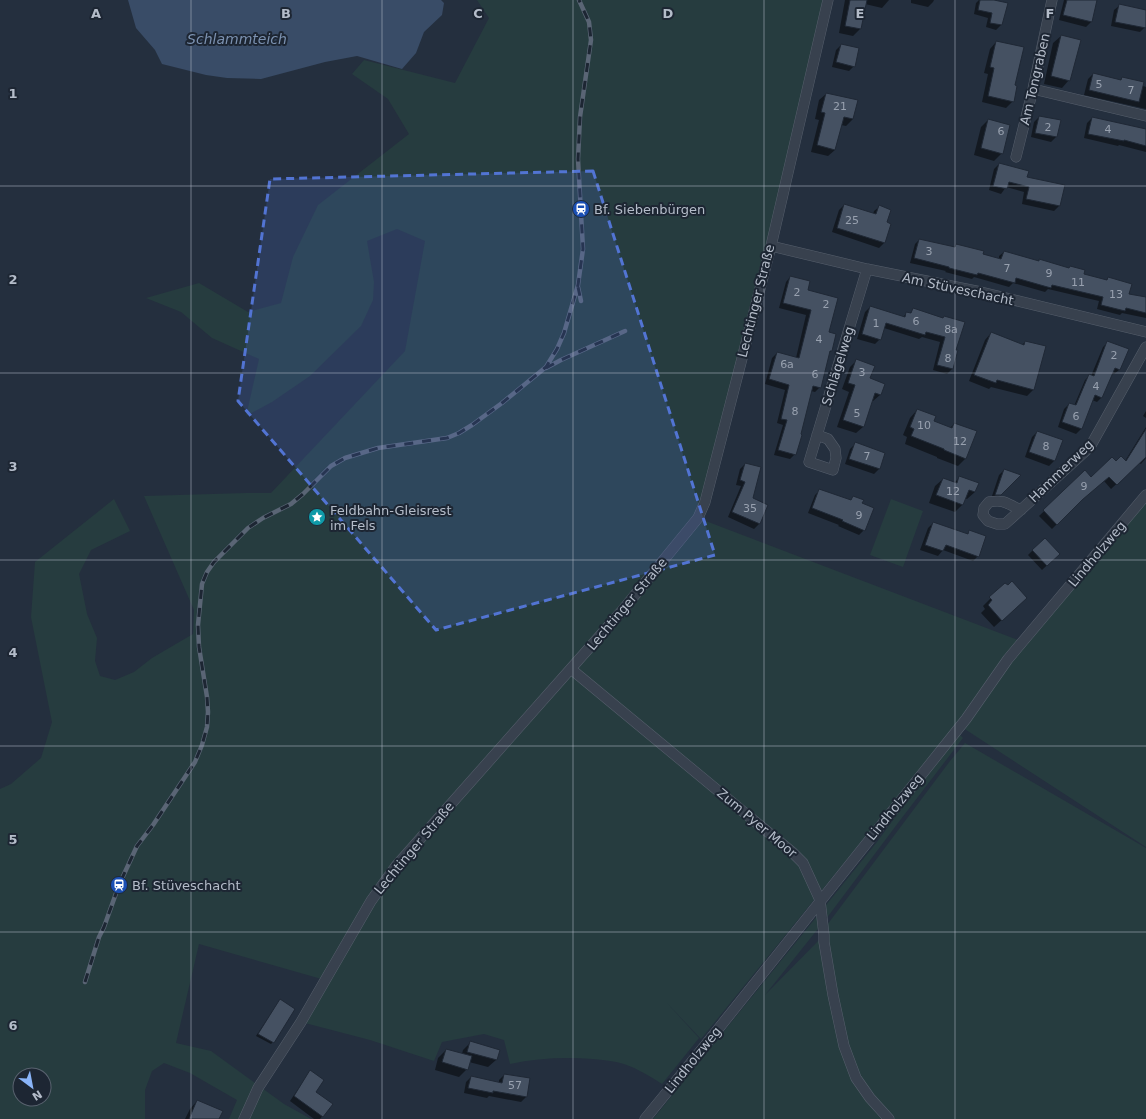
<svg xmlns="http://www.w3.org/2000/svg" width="1146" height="1119" viewBox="0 0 1146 1119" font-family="'DejaVu Sans',sans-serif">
<rect width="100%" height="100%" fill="#242f3e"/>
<path fill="#263c3f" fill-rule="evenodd" d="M477 0H828L698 518 1023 642 1146 494V847L957 724 701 1039 666 1002 699 1038 662 1084C650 1076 638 1069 624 1064 614 1061 603 1060 593 1059 565 1057 537 1058 510 1064L504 1040 484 1034 442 1042 434 1061 370 1040 301 1022 325 980 199 944 176 1043 211 1051 284 1104 311 1119H229L237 1100 190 1073 164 1063 152 1071 145 1090V1119H0V789L11 784 41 758 52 722 31 617 35 562 114 499 130 531 91 550 79 574 87 614 97 638 95 661 100 676 115 680 134 672 152 658 193 634 194 610 144 496 246 493H271L405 351 425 241 397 229 367 241 374 282 373 300 361 326 310 376 272 402 246 416 259 359 212 338 181 312 146 298 199 283 248 312 281 303 293 257 318 205 409 134 388 99 352 74 364 60 455 83 489 18ZM20 1075H44V1099H20Z
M891 499 923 511 903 567 870 555Z
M959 734 963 738 898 823 829 915 765 995 824 935 827 925 950 761 965 743 1146 848V1119H653L877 842 925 776Z"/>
<path fill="#394c67" d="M128 0H441L444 3 442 15 424 32 416 53 402 69 357 56 325 62 261 79 227 78 206 75 162 64 155 50 136 28Z"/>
<path fill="#0007" d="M845 0H889L882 8 865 4 860 29 853 36 839 33Z
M911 0H934L933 2 928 7 911 3Z
M979 0H990L1001 25 996 30 986 27 988 18 974 14 976 3Z
M1064 0H1088L1096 2 1091 22 1086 27 1059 20Z
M1119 6 1146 11 1145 27 1140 32 1111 26 1114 10Z
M1061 36 1069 80 1062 88 1044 84 1053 43Z
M996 42 1014 86 1013 101 1006 108 982 102 988 74 984 73 990 49Z
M841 45 854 66 849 71 832 67 836 50Z
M1093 74 1120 80 1122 78 1146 87V109L1084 95 1088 79Z
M826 94 857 100 853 119 846 126 841 125 835 150 828 156 811 152 819 120 815 119 819 100Z
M1039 117 1060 121 1056 137 1051 142 1031 137 1034 122Z
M1092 118 1146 130V152L1119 145 1118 146 1084 138 1087 123Z
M988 120 1002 153 994 161 974 155 981 127Z
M999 164 1026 178 1059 206 1054 211 1022 204 1024 192 1006 187 1001 194 989 190 994 169Z
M844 205 873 214 874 211 879 207 886 223 890 224 884 243 879 248 832 232 839 210Z
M919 240 953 248 956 245 999 259V256L1004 252 1083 275 1106 280 1108 279 1128 295 1146 298V318L1122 313 1120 315 1097 309 1099 301 1048 289 1045 292 1013 283 1009 287 974 277 972 279 945 272 946 271 910 263 915 244Z
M790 277 807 290 828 332 831 351 828 354 820 387 815 392 811 391 795 454 790 459 774 455 783 425 777 423 785 390 765 384 772 358 777 353 796 358 806 315 779 308 786 282Z
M870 307 903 317 907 313 909 314 913 310 943 318 955 350 957 351 952 369 947 374 933 370 940 342 922 337 919 339 884 328 880 339 875 344 857 339 865 312Z
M991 333 1022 345 1025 342 1033 390 1027 396 991 387 989 389 969 381 985 340Z
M1108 342 1119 370 1114 374 1111 373 1101 398 1097 402 1092 400 1081 429 1076 434 1058 427 1064 409 1069 404 1074 406 1085 380 1090 375 1091 376 1103 347Z
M857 360 869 379 884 385 880 395 873 401 871 400 863 427 856 433 837 427 849 392 842 389 850 367Z
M917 410 933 421 950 428 954 424 966 458 958 466 937 458V457L905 444 907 437 903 435 910 418Z
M1146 411V418L1143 416Z
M1146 427V458L1141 464 1139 463 1111 489 1104 481 1076 505 1052 529 1039 516 1085 472 1091 479 1116 462 1125 461Z
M1037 432 1061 440 1054 461 1049 466 1025 457 1032 437Z
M855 444 884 453 879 469 874 474 845 464 850 449Z
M745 464 752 499 767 505 759 524 754 529 728 517 741 486 736 485 740 469Z
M1004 470 1019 476 995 499H991L999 475Z
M960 477 975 492 967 499 965 498 963 504 955 512 929 503 935 486 943 479 954 483Z
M820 490 850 501 853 497 861 504 864 530 859 535 838 526 839 525 808 513 815 495Z
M933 523 966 535 969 532 978 556 973 561 943 550 938 556 920 550 928 528Z
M1044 539 1059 554 1042 570 1028 555Z
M1005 584 1018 605 994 627 981 613 985 609 983 606Z
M280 1000 273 1042 271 1044 256 1036Z
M471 1042 498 1050 496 1060 488 1067 469 1062 467 1069 459 1077 435 1070 438 1058 446 1050 462 1054 463 1050Z
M310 1072 315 1092 332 1104 320 1119H314L290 1101 306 1077Z
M504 1075 526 1097 521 1102 489 1096 487 1098 464 1093 466 1082 471 1077 499 1083V1080Z
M197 1101 218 1119H185L190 1109Z"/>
<path fill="#455162" stroke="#1f2835" d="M850 0H867L861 29 845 26Z
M980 0H994L1008 3 1002 25 990 23 992 13 978 10Z
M1067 0H1097L1092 22 1063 15Z
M1119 4 1146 10V28L1115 22Z
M1061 35 1081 40 1070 81 1051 76Z
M996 41 1024 47 1015 85 1017 86 1014 102 988 96 994 68 990 67Z
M841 44 859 48 855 67 836 62Z
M1093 73 1121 80 1122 77 1144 82 1139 102 1089 90Z
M826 93 858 100 853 119 844 117 835 150 817 145 825 113 821 112Z
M1039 116 1061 120 1057 137 1035 133Z
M1092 117 1146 129V146L1124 140V141L1088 134Z
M988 119 1010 125 1003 154 981 148Z
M999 163 1029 171 1027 177 1065 185 1060 206 1026 199 1029 187 1009 182 1007 189 993 186Z
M844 204 876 214 879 205 891 210 887 222 891 224 885 243 837 228Z
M919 239 955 247 956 244 984 251 983 254 1001 259 1004 251 1039 261V259L1069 268 1070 266 1085 270 1084 274 1107 280 1108 277 1132 284 1129 294 1146 297V313L1126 308 1125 311 1101 305 1103 297 1052 285 1051 288 1016 278 1015 283 978 273 977 275 949 268V267L914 258Z
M790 276 810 281 808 290 838 298 829 332 836 334 832 351H830L821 388 813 386 801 434 802 435 796 455 778 450 787 420 781 419 789 385 769 379 777 352 799 358 811 310 783 303Z
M870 306 905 317 906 312 911 313 913 308 943 318 944 316 965 322 956 350H958L953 369 937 365 945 337 926 332 925 335 886 323 881 340 862 334Z
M991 332 1024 345 1025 341 1046 346 1034 390 997 380 996 383 974 375Z
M1107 341 1129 349 1120 370 1115 368 1102 398 1095 395 1082 429 1062 422 1069 403 1076 405 1089 374 1094 376Z
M856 359 875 366 870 378 885 384 881 395 875 393 864 427 843 420 855 385 848 383Z
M917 409 936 416 934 421 952 428 954 423 977 431 966 459 944 450V449L911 436 914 429 910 427Z
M1146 429V457L1117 485 1109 477 1082 500 1057 525 1043 510 1085 470 1091 477 1112 457 1116 461 1121 456 1126 461Z
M1037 431 1063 440 1055 461 1029 452Z
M855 442 885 453 880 469 849 459Z
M745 463 761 467 753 498 768 505 760 524 732 512 745 482 740 480Z
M1004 469 1021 475 1001 495H995Z
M959 476 979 483 975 492 969 490 963 505 936 495 943 478 957 483Z
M819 489 851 500 853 496 864 500 862 503 874 508 865 531 842 521 843 520 812 508Z
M933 522 968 534 969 530 986 536 979 557 946 545 943 551 925 545Z
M1045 538 1060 554 1047 566 1032 550Z
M1012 581 1027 598 1002 621 988 605 992 600 989 597 1005 583 1008 585Z
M280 999 295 1009 274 1043 258 1034Z
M470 1041 500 1050 497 1060 467 1052Z
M446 1049 472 1056 468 1070 442 1062Z
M310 1070 324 1080 316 1092 333 1104 323 1117 294 1096Z
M504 1074 530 1078 527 1097 493 1091V1093L468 1088 471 1076 502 1083Z
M197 1100 223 1111 219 1119H189Z"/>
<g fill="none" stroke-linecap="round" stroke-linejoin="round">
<g stroke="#565f6c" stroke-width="11">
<path id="street" d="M1033 89 1146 116
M1016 157 1033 89 1052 0
M771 246 867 269 981 292 1146 332
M817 435 828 439 835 449 836 458 833 470 809 462 867 269
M1021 510C1007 504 1005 499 989 502L984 508 983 515 988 521 997 524H1005L1035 497 1090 447 1146 347
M571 669 792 852 803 863 820 900 824 935V942L833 995 844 1046 856 1078 870 1098 889 1119
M244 1119 258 1088 301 1022 371 901 396 866 621 612 698 518 705 502 771 246 828 0
M645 1119 703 1048 966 719 1008 659 1146 495"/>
</g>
<use href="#street" stroke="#38414e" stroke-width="10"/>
<g stroke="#5a6575" stroke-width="4.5">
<path id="rail" d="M578 287 581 301
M546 368 561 360 625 331
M85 982 99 937 104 927 119 885 137 846 153 825 195 762 202 745 207 727 208 712 207 697 199 647 198 625 202 584 207 572 214 562 248 528 263 518 291 504 303 494 331 466 345 458 378 448 447 438 459 433 472 425 502 403 546 367 557 349 564 333 578 285 583 249 578 159 580 117 591 40 589 22 579 0"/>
</g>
<use href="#rail" stroke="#1d2633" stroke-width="3" stroke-dasharray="9" stroke-linecap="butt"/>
</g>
<path fill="#5274d3" fill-opacity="0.2" stroke="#5274d3" stroke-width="3" stroke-dasharray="8 5" stroke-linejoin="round" d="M593 171 715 555 436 630 238 401 270 179Z"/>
<path fill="none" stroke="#b4bcc9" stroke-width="1" stroke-opacity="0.55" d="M191 0V1119M382 0V1119M573 0V1119M764 0V1119M955 0V1119M0 186H1146M0 373H1146M0 560H1146M0 746H1146M0 932H1146"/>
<defs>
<g id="station-disc" transform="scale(0.9)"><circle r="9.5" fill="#1a4fb4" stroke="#1d2633"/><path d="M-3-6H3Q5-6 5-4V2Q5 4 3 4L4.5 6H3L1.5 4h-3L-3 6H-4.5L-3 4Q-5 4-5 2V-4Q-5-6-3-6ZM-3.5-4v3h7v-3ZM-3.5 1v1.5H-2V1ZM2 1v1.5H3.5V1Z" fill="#fff"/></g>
<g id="sight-disc" transform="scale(0.9)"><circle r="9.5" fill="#0f9aa8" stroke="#1d2633"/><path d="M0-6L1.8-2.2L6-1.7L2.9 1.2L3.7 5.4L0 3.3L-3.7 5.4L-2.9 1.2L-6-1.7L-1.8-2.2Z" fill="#fff"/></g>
</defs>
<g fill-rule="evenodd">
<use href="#station-disc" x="581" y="209"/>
<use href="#sight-disc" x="317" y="517"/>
<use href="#station-disc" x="119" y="885"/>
</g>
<g text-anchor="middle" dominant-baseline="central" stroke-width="4" stroke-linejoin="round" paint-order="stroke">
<g font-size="11" fill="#98a1af">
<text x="1099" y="84">5</text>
<text x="1131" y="90">7</text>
<text x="840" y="106">21</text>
<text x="1048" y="127">2</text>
<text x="1108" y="129">4</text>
<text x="1001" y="131">6</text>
<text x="852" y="220">25</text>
<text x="929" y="251">3</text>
<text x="1007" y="268">7</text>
<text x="1049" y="273">9</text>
<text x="1078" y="282">11</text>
<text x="797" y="292">2</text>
<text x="1116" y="294">13</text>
<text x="826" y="304">2</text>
<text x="916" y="321">6</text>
<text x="876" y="323">1</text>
<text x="951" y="329">8a</text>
<text x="819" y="339">4</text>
<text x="1114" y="355">2</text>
<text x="948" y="358">8</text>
<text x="787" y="364">6a</text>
<text x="862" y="372">3</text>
<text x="815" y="374">6</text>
<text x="1096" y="386">4</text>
<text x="795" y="411">8</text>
<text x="857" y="413">5</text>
<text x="1076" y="416">6</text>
<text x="924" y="425">10</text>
<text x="960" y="441">12</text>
<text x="1046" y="446">8</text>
<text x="867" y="456">7</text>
<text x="1084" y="486">9</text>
<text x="953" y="491">12</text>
<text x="750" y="508">35</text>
<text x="859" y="515">9</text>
<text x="515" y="1085">57</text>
</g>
<g font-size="13" fill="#b4bcc9" stroke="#1d2633">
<text transform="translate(1035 79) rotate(-77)">Am Tongraben</text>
<text transform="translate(958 289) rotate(12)">Am Stüveschacht</text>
<text transform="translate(756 301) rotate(-76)">Lechtinger Straße</text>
<text transform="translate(838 366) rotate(-73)">Schlägelweg</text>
<text transform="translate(1061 471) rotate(-44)">Hammerweg</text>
<text transform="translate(1097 554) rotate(-50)">Lindholzweg</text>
<text transform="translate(627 604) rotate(-50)">Lechtinger Straße</text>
<text transform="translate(895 807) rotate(-51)">Lindholzweg</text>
<text transform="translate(757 823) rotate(40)">Zum Pyer Moor</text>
<text transform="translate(414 848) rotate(-50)">Lechtinger Straße</text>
<text transform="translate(693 1060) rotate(-51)">Lindholzweg</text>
</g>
<g font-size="13" fill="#b4bcc9" stroke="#1d2633" text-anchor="start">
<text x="594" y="209">Bf. Siebenbürgen</text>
<text x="330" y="510">Feldbahn-Gleisrest<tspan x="330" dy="15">im Fels</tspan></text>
<text x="132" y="885">Bf. Stüveschacht</text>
</g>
<g font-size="14" font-style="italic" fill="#7c92b1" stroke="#1d2633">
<text x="237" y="39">Schlammteich</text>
</g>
</g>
<g font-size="13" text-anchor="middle" font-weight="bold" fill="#b4bcc9" stroke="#1d2633" stroke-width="4" stroke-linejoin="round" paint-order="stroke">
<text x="96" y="18">A</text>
<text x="286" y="18">B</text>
<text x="478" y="18">C</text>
<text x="668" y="18">D</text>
<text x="860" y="18">E</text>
<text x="1050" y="18">F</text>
<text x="13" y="98">1</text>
<text x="13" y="284">2</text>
<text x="13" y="471">3</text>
<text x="13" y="657">4</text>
<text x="13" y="844">5</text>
<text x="13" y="1030">6</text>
</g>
<g transform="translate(32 1087) rotate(148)"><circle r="19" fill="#1d2633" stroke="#59626f"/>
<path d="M0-3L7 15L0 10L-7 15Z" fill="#8ab4f8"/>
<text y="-6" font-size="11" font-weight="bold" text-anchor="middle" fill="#b4bcc9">N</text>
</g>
</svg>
